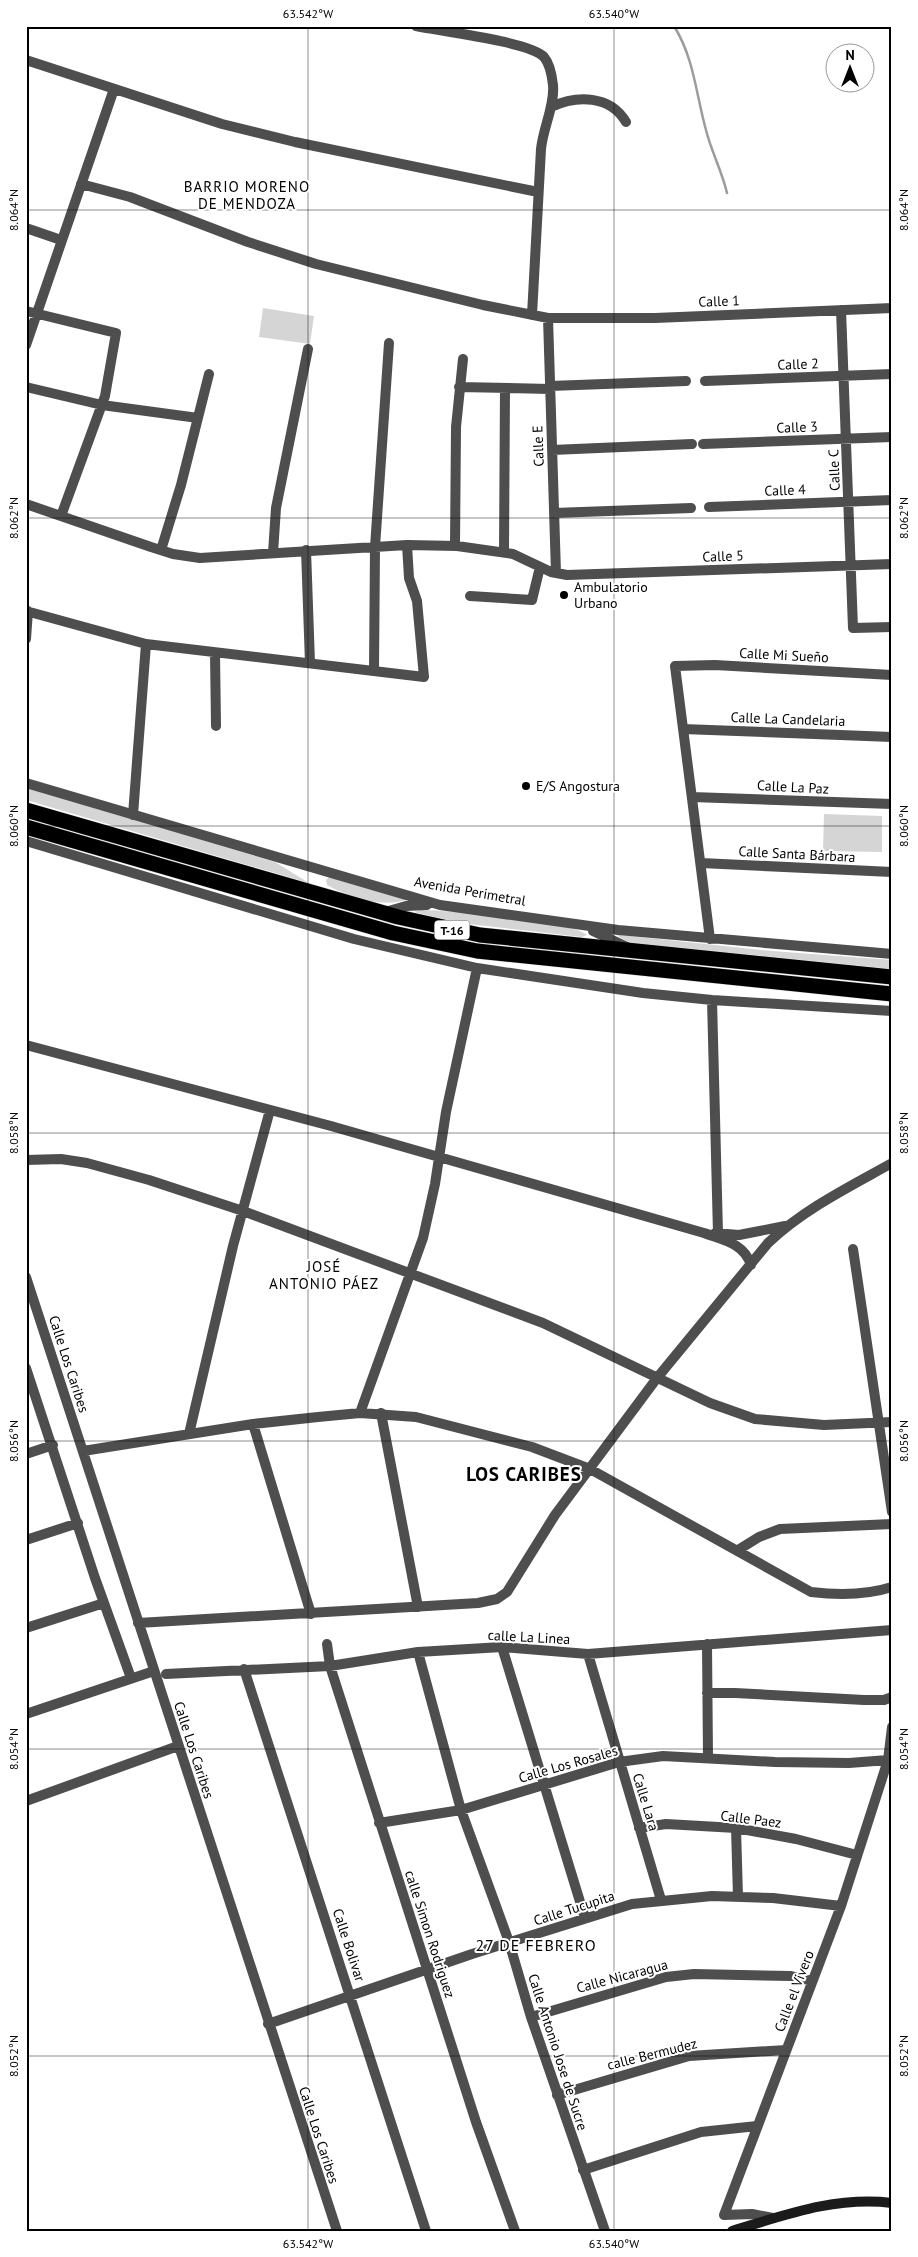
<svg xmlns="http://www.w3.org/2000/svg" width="918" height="2257" viewBox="0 0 918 2257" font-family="'PT Sans',sans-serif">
<rect width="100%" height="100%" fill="#fff"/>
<path fill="#d5d5d5" d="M263 308 314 316 310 344 259 337Z
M26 786 275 862 309 883 26 800Z
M824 814 882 816V852L823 851Z
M329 877 406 900C381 908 349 897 327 885L326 880Z
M420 910C445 910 573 921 587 935L582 937 460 923 414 912Z
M621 935 772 951 892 960V969L631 943 619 937 618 935Z"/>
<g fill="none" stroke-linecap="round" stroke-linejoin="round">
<path stroke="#9c9c9c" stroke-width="2.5" d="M674 26C694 58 696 94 706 130 711 151 722 171 727 193"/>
<g stroke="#dbdbdb" stroke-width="16">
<path id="highway" d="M26 810 398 917 480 935 892 977
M26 827 393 933 477 951 892 994"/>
</g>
<path stroke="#4e4e4e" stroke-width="10" d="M416 26C440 31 530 42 544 57 550 64 552 76 553 85 555 105 543 128 541 149L532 315
M26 60 222 124 295 142 538 192
M551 107C577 95 610 95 626 122
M81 184 130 197 248 242 316 264 483 305 548 318H655L892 308
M26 228 61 240
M841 310 853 628 892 627
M26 311 116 333 105 396 61 516
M548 318 556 573
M26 345 114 89
M705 381 892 374
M550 386 686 381
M26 387 102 405 198 418
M459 387 550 389
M703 444 892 437
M552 450 692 444
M26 504 151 547 173 554 200 558 407 545 457 546 513 554 551 572 567 575 892 564
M709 507 892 500
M554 513 691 508
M455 546 456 427 463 359
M161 550 181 485 209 374
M306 550 310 663
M504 552 505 388
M273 553 276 508 308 349
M470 596 532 600 540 567
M26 611 146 644 424 677 417 601 409 578 407 545
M26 639 28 611
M215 653 216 726
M374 670 375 547 389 343
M683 729 892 737
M26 783 440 905 618 930 892 954
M692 797 892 804
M133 815 146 644
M26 841 354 939 477 968 643 993 712 1000 892 1011
M701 863 892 872
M385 912 406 906 427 905
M593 931 627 947
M710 939 675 666 715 665 892 675
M712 1000 718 1233
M26 1045 331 1126 704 1233C723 1240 744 1243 751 1265
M26 1160 61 1159 87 1163 149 1180 243 1211 543 1323 710 1403 755 1419 824 1425 892 1422
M715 1233 739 1235 785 1226
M853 1249 892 1512
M26 1277 337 2231
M26 1368 95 1578 131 1678
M360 1413 423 1238 435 1184 446 1112 477 968
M381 1413 418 1607
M253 1424 311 1614
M189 1434 233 1246 270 1110
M83 1451 253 1424 318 1417 360 1413 416 1417 532 1447 590 1469 811 1592C837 1595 867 1595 892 1587
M26 1454 53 1445
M26 1540 78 1523
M738 1550 759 1537 780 1529 892 1524
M138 1623 478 1603 497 1599 507 1592 555 1515 657 1378 768 1243C804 1209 849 1187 892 1163
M26 1628 104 1603
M327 1644 330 1666 476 2122 515 2231
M707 1644 708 1758
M502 1647 585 1918
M418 1652 461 1810 509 1942 531 2017 605 2231
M588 1654 661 1900
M244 1669 426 2231
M166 1674 330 1666 418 1652 502 1647 588 1654 892 1630
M707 1693H735L864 1700H884L892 1697
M26 1714 154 1671
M26 1801 178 1746
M379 1823 461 1810 619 1762 663 1756 775 1762 849 1763 888 1760
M639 1828 666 1824 736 1828 796 1839 857 1855
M736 1828 738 1897
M531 2017 666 1977 694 1974 791 1976 812 1981
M268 2024 472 1954 632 1904 712 1896 773 1898 841 1906
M557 2095 689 2056 786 2050
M583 2170 701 2132 757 2126
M773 2218 752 2214 724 2215 841 1906 888 1760 892 1727"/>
<path stroke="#1b1b1b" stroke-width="10" d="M732 2231C785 2215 836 2196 892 2203"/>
<use href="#highway" stroke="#000" stroke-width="15"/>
</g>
<path fill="none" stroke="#000" stroke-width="1" stroke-opacity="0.45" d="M308 26V2231M614 26V2231M26 210H892M26 518H892M26 826H892M26 1133H892M26 1441H892M26 1749H892M26 2056H892"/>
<g fill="#000" stroke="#fff" stroke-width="2">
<circle cx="564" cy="595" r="5"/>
<circle cx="526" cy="786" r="5"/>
</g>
<g text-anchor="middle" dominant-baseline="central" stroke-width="4" stroke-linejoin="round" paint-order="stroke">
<rect fill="#fff" stroke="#4c4c4c" stroke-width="1" x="434.5" y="920.5" width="35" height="19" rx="4"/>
<g font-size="12" font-weight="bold" fill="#000">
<text x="452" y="930">T-16</text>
</g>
<g font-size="14" fill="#000" stroke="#fff">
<text transform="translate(719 301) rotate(-2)">Calle 1</text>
<text transform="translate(798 364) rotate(-2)">Calle 2</text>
<text transform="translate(797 427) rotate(-2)">Calle 3</text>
<text transform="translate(538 446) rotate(-92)">Calle E</text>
<text transform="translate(834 470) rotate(-92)">Calle C</text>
<text transform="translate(785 490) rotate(-2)">Calle 4</text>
<text transform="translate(723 556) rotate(-2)">Calle 5</text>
<text transform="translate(784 655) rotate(3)">Calle Mi Sueño</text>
<text transform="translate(788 719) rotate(2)">Calle La Candelaria</text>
<text transform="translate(793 787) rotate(3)">Calle La Paz</text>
<text transform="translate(797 854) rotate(3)">Calle Santa Bárbara</text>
<text transform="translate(470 891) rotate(10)">Avenida Perimetral</text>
<text transform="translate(69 1364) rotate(72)">Calle Los Caribes</text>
<text transform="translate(529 1637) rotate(3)">calle La Linea</text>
<text transform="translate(194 1750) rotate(72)">Calle Los Caribes</text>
<text transform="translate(568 1764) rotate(-16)">Calle Los Rosales</text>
<text transform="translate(646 1802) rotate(73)">Calle Lara</text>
<text transform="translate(751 1819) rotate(7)">Calle Paez</text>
<text transform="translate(574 1908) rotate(-18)">Calle Tucupita</text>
<text transform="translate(430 1934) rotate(72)">calle Simon Rodriguez</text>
<text transform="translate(349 1945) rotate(72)">Calle Bolivar</text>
<text transform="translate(622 1976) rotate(-15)">Calle Nicaragua</text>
<text transform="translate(794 1991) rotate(-69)">Calle el Vivero</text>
<text transform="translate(558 2052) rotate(72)">Calle Antonio Jose de Sucre</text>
<text transform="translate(652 2054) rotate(-14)">calle Bermudez</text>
<text transform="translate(319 2135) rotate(72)">Calle Los Caribes</text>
</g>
<g font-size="14" fill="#000" stroke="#fff" text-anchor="start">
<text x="574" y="587">Ambulatorio<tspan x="574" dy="16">Urbano</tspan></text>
<text x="536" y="786">E/S Angostura</text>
</g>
<g font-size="15" letter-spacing="1" fill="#000" stroke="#fff">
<text x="247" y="186">BARRIO MORENO<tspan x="247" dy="17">DE MENDOZA</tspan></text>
<text x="324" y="1266">JOSÉ<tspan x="324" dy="17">ANTONIO PÁEZ</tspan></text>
</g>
<g font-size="16" letter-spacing="1" fill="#000" stroke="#fff">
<text x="536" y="1945">27 DE FEBRERO</text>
</g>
<g font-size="19" font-weight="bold" letter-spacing="1" fill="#000" stroke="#fff">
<text x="524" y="1474">LOS CARIBES</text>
</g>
</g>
<rect width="918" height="2257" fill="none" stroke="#ffffff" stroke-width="55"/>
<g transform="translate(850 68)"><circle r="24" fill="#ffffff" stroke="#999999"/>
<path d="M0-4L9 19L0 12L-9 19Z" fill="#000000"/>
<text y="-8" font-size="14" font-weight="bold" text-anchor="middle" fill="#000000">N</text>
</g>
<rect x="28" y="28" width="862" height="2202" fill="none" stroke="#000" stroke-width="2"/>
<g font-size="12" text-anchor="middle" fill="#000">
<text x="308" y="18">63.542°W</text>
<text x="614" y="18">63.540°W</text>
<text transform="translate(14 210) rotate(-90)" y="4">8.064°N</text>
<text transform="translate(904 210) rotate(-90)" y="4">8.064°N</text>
<text transform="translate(14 518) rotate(-90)" y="4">8.062°N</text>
<text transform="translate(904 518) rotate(-90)" y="4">8.062°N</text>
<text transform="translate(14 826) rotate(-90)" y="4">8.060°N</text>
<text transform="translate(904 826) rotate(-90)" y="4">8.060°N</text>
<text transform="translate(14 1133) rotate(-90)" y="4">8.058°N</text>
<text transform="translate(904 1133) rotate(-90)" y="4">8.058°N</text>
<text transform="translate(14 1441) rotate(-90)" y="4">8.056°N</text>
<text transform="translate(904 1441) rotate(-90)" y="4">8.056°N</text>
<text transform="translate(14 1749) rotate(-90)" y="4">8.054°N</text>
<text transform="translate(904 1749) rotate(-90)" y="4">8.054°N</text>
<text transform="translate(14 2056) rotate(-90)" y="4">8.052°N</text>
<text transform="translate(904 2056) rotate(-90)" y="4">8.052°N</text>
<text x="308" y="2248">63.542°W</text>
<text x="614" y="2248">63.540°W</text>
</g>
</svg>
